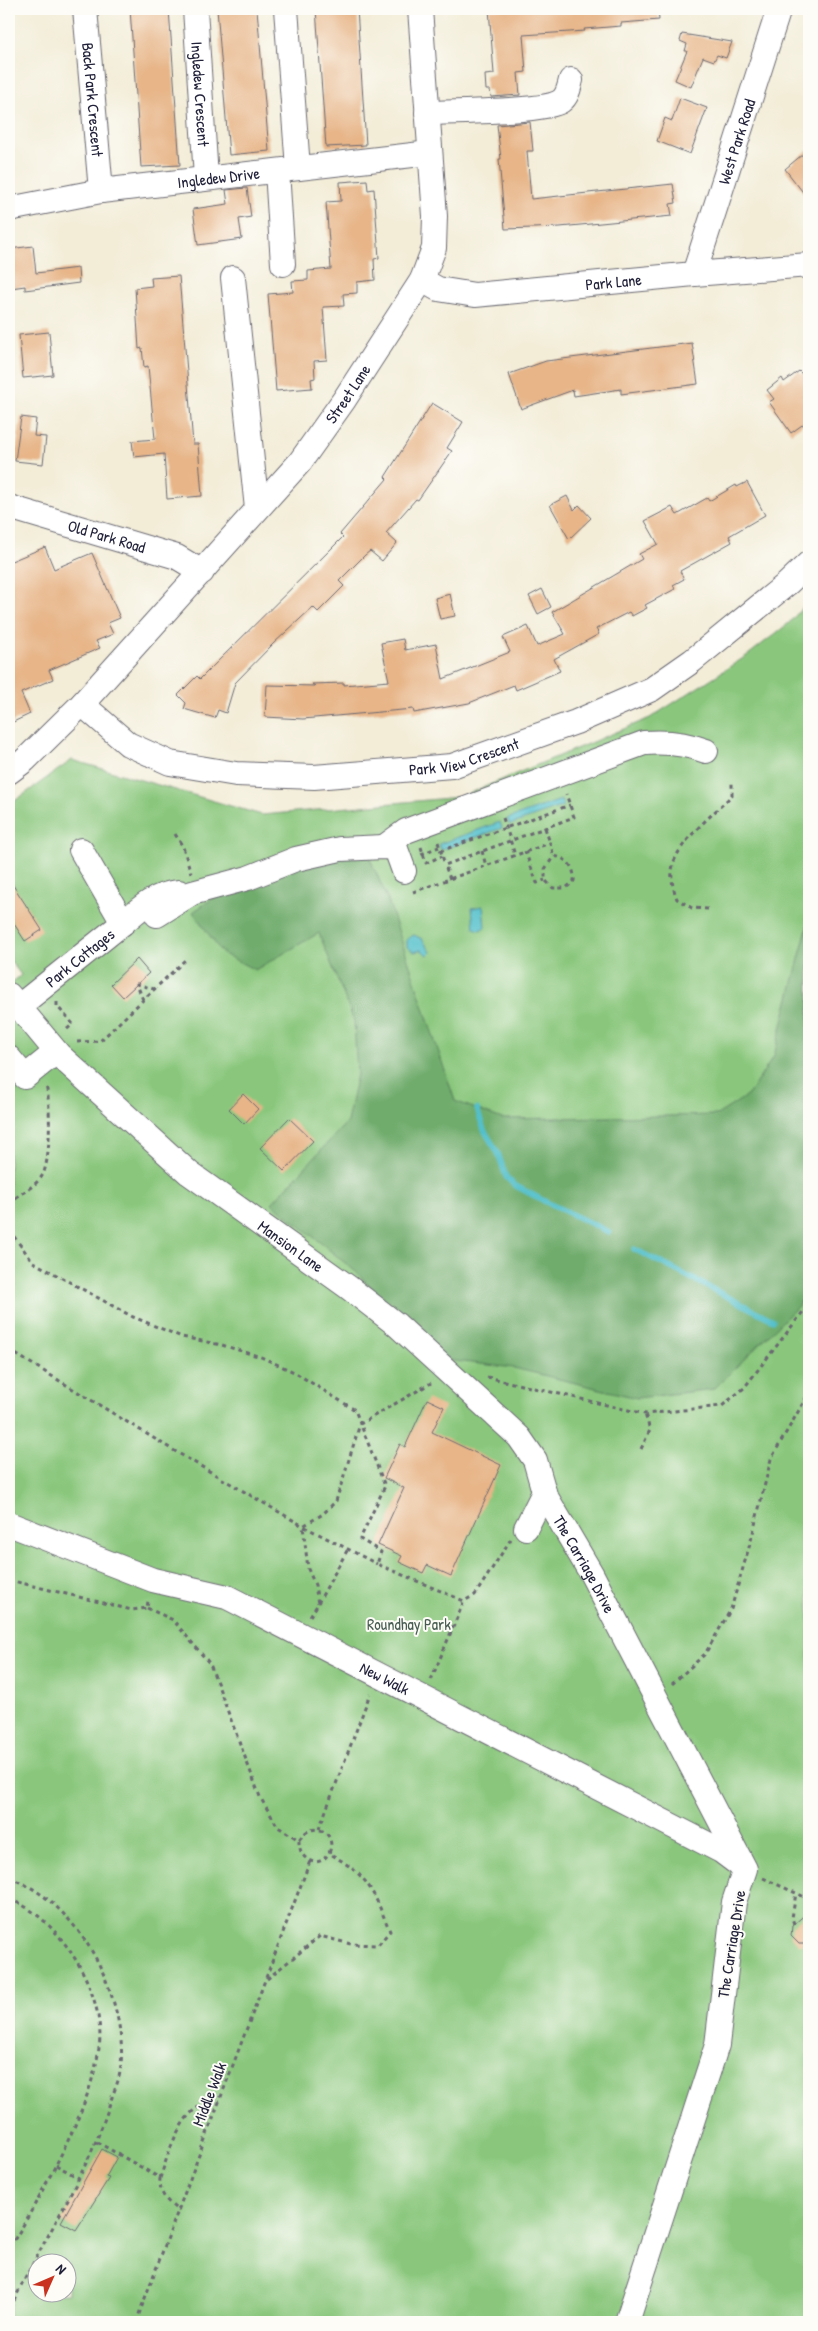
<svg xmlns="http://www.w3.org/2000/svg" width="818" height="2331" viewBox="0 0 818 2331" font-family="'Patrick Hand',sans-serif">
<rect width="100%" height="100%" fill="#fdfcf7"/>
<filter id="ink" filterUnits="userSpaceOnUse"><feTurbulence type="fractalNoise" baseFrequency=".02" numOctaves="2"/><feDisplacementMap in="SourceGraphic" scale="10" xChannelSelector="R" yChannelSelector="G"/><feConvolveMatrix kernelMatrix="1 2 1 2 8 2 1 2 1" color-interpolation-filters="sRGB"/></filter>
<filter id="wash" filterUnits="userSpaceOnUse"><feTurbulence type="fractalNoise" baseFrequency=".0096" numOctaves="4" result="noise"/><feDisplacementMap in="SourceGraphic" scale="20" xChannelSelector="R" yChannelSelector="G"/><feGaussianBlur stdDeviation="1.12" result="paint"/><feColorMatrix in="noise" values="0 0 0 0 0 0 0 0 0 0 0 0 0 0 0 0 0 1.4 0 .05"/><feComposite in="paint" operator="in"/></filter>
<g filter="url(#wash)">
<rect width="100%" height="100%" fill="#f3edd8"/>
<path fill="#8ac77d" stroke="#56745c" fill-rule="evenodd" d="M809 600V2322H9V985L21 975 9 959V805L72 760 262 815 460 797 650 718 748 655 789 623ZM38 2264H68V2294H38Z"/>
<path fill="#6fac6c" stroke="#486754" d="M364 845 388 900 455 1101 502 1119 717 1115 748 1095 774 1056 809 920V1286L798 1306 714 1389 637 1398 514 1368 446 1360 355 1271 272 1203 347 1122 357 1074 354 1021 319 933 255 970 222 953 193 912 268 861Z"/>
<path fill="#53c0cb" stroke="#3a7183" d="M561 800 563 806 510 825 507 819Z
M500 822 502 828 441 850 439 844Z
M483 906 485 927 480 930 474 928 472 908Z
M414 935 422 939 431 952 428 955 421 950 414 952 407 947V939Z"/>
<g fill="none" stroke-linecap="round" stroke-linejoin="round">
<path stroke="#53c0cb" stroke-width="5.5" d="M477 1109 484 1130 498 1153 506 1177 514 1185 546 1202 609 1232
M634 1249 773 1320"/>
</g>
<g id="blocks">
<path fill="#e7b588" d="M130 9H169L180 165 141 167Z
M217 9H257L269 151 229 155Z
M316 9H357L366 145 326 147Z
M489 9H658L659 20 621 23V26L584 29 585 31 523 35 526 72 518 73 520 95 491 97 490 90H486L485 75 494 74Z
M682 34 732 42 726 58 717 55 714 61 703 57 691 87 675 80 687 51H685L687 44 680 41Z
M680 98 707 108 690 154 657 141 665 118 672 121Z
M530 122 533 151H527L531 199 673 184 676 203 670 204 672 216 560 227 505 229 499 159H501L497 125Z
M809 149V200L785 169Z
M367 180 368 190 374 189 379 258 374 259 375 280 357 282V293L343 294 344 306 323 307 327 360 314 361 315 378 311 379 312 388 276 391 268 294 293 292 292 281 308 280V271L331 269 326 202 341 201 340 182Z
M247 188 251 217 239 219 242 239 198 245 193 209 228 204 226 190Z
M33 246 36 273 78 268 79 283 25 290V286L11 288 9 249Z
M179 276 193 444H198L202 496 167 499 164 454 134 457 132 441 155 439 148 366 144 367 142 348 139 349 135 288 152 286 151 278Z
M49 332 53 375 23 378 19 335Z
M692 343 698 384 621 394V389L574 396 573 390 521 409 509 374 546 361Z
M809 369V420L791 433 769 402 774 399 767 390 782 378 784 382 799 371 802 374Z
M432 403 463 422 447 448 452 451 418 500 416 499 386 533 397 543 382 561 370 551 365 555 339 581 344 586 318 612 313 607 273 644 235 683 226 713 218 710 215 718 184 709 186 703 178 695 197 676 200 679 343 537 340 534 387 479 385 477Z
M21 417 36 419 34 436 46 437 43 464 15 461Z
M747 482 765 515 729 536 732 542 680 571 684 579 673 585 675 589 645 605 647 608 632 616 629 612 596 629 599 634 554 659 560 671 516 690 514 685 469 703 414 713 413 709 303 719 265 717 267 685 315 686 312 684 344 683V685L389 681 381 643 403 639 405 650 436 644 443 679 510 652 503 637 528 626 537 646 565 634 552 612 642 559 639 554 658 544 645 521 672 507 677 515 707 498 709 501 736 485 737 487Z
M567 496 574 510 579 505 591 518 569 539 550 505Z
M45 547 54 569 92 553 120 618 108 623 113 634 96 641 100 648 49 670 53 679 21 693 30 714 9 724V562Z
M542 589 551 607 538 614 529 596Z
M450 594 455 616 440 619 435 598Z
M9 879 42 930 25 941 9 916Z
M137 959 149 973 123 997 111 984Z
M243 1094 258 1109 244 1124 229 1109Z
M289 1118 313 1141 284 1171 260 1148Z
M427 1399 444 1407 432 1432 501 1465 451 1576 427 1565 423 1573 399 1562 402 1556 378 1545 404 1488 384 1478 400 1444 405 1447Z
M809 1911V1944H799L791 1936 792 1926Z
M102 2149 117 2157 106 2177 109 2178 76 2230 61 2222Z"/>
</g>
</g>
<g filter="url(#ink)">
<use href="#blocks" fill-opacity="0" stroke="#6b6972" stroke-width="1"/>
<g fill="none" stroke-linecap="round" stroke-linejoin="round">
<g stroke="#6b6972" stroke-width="26">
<g id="minor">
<path id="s1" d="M85 9 101 191"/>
<path id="s2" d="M195 9 206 178"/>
<path d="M286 9 298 168"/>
<path d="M427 113C451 112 546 112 561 101 568 96 569 87 571 80"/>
<path d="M277 171 283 264"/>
<path id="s3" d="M9 209 101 191 430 153"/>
<path id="s4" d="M694 274 779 9"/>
<path d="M233 278 257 509"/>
<path id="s5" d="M422 280 438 289 475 295 694 274 809 265"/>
<path id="s6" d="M9 507 177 557 202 572"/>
<path id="s7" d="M82 704 128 744 170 763 236 774 314 777 452 766 576 722 652 689 692 661 788 583 809 563"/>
<path id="s8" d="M9 772 25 760 82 704 300 462 344 400 422 280 434 248 435 216 420 9"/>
<path d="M384 847 406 831 644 743C667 741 685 743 706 751"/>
<path d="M157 915 192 893 248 878 296 859 340 849 384 847 396 849 404 871"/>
<path d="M123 923C140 908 155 894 179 892"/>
<path id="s9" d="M9 995 59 1055 189 1173 348 1287 397 1325 519 1437 535 1460 545 1495 591 1573 745 1869 734 1902 717 2045 627 2322"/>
<path id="s10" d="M18 1007 123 923 81 850"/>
<path d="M9 1058 25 1077 56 1052"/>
<path id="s11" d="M9 1524 153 1580 227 1597 721 1851 741 1866"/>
<path d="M526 1528 544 1492"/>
</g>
</g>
<path stroke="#6b6972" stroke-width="3" stroke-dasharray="4 4" stroke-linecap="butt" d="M503 818 515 855
M545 828 550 843
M175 834 183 847 191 873
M438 842 445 865
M421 847 426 863 442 856
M440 851 570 805
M482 851 486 866
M525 851 537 883 545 880
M421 854 439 847
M450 879 445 865 574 817 566 794
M413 892 550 843 554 856C567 858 575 867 574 881L566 888H553L545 880V869L554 856
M708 909 692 908 677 899C673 888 670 877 673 865 679 841 715 813 732 795V780
M143 1000 137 984 154 989
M57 1002V1006L73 1024 65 1031
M77 1042 100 1041 186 959
M9 1203C18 1195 36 1186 42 1176 51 1162 51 1102 46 1086
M9 1230 33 1262 133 1317 182 1337 222 1345 261 1357 294 1372 355 1410 385 1486 360 1539 381 1552 377 1564 464 1601 475 1595 511 1539
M9 1350 173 1450 303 1526 377 1564
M809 1366 806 1398 809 1407
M487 1377 645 1414 722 1406 744 1388 809 1304
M641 1449 650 1430 645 1414
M9 1580 132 1610 147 1608 148 1601
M318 1603 348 1549
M147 1608 173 1620 210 1664 260 1797 278 1827 299 1840C298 1859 317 1871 329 1853
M310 1616 318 1604 315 1585 308 1569 303 1526 323 1514 336 1501 360 1424 431 1383
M431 1680 464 1601
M672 1684 705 1654 731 1609 752 1537 771 1459 806 1398
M319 1829 370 1694
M9 1878C42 1888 70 1917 88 1945 109 1977 127 2032 120 2071 119 2081 114 2091 111 2100 88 2175 42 2240 9 2311
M763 1878 809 1899
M9 1899C60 1917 107 1995 99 2048 92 2098 63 2152 40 2195 30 2213 21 2231 9 2247
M794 1924 792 1918 796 1893
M267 1979 320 1936 351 1944 378 1945 390 1931C371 1888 371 1878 329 1853 338 1832 312 1819 299 1840
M97 2142 160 2178C159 2194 166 2201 179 2211
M56 2165 79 2178
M160 2178C170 2150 182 2100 220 2101
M136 2322 310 1861"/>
<use href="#minor" stroke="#fff" stroke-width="24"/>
</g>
</g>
<g text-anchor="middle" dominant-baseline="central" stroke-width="4" stroke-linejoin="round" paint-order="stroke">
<g font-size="16" fill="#22223b" stroke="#fdfcf7">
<text stroke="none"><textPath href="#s2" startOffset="85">Ingledew Crescent</textPath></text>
<text stroke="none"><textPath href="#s1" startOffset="91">Back Park Crescent</textPath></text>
<text stroke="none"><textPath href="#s4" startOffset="139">West Park Road</textPath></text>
<text stroke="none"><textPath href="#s3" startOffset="212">Ingledew Drive</textPath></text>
<text stroke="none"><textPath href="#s5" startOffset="195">Park Lane</textPath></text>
<text stroke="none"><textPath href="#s8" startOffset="509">Street Lane</textPath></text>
<text stroke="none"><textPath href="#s6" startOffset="102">Old Park Road</textPath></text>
<text stroke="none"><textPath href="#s7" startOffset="404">Park View Crescent</textPath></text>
<text stroke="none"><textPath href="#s10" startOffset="79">Park Cottages</textPath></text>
<text stroke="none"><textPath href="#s9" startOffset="379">Mansion Lane</textPath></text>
<text stroke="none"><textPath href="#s9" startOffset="821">The Carriage Drive</textPath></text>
<text stroke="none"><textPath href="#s11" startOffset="408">New Walk</textPath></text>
<text transform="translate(731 1944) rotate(-81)">The Carriage Drive</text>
<text transform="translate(209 2094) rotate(-69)">Middle Walk</text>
</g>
<g font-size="16" fill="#465c52" stroke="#fdfcf7">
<text x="409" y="1624">Roundhay Park</text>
</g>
</g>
<rect width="818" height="2331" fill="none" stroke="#fdfcf7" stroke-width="30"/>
<g transform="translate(52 2278) rotate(45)"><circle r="24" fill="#fdfcf7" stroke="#a5a5ac"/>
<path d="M0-4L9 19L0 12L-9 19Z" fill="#c8321e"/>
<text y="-8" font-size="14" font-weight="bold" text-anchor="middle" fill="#22223b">N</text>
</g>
</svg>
